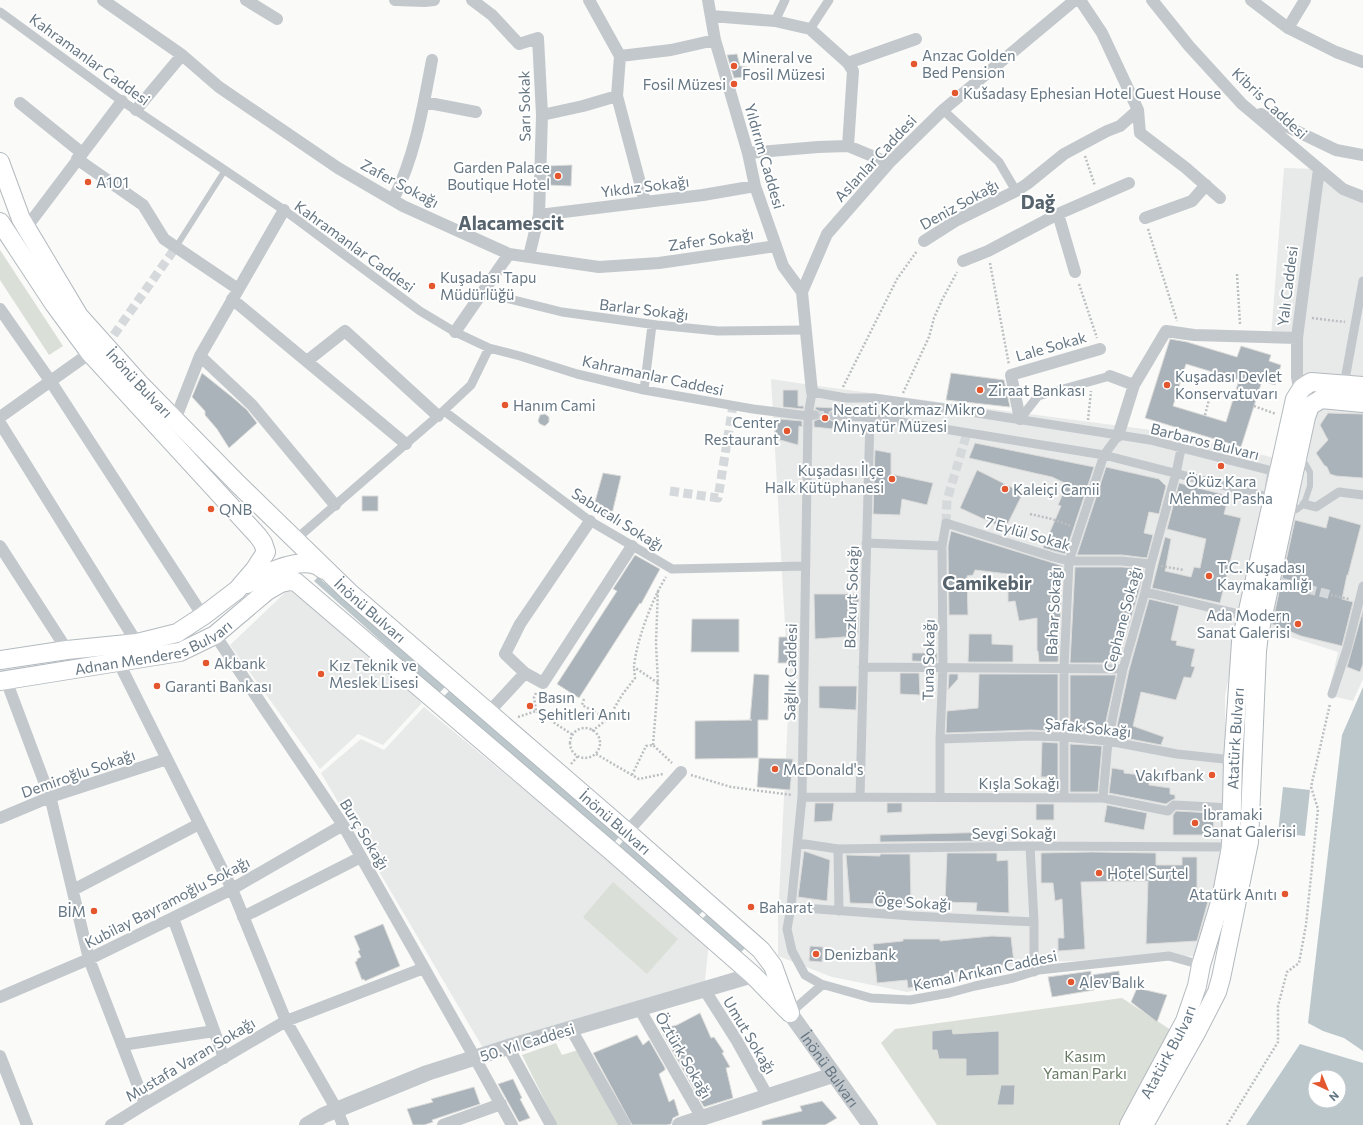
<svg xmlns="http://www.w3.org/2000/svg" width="1363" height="1125" viewBox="0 0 1363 1125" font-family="Commissioner,sans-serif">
<rect width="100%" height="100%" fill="#fafaf8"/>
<path fill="#e8e9e9" d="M1284 168 1319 169 1363 197V384L1297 377V338L1271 337Z
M771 379 818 386 1159 431 1301 464 1316 403 1363 407V679L1353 701 1328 695 1338 652 1240 621 1225 696V838L1214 902 1197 956 1049 962 907 992 832 977 778 956V919L789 696Z
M293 585 422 703 383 745 358 734 320 769 230 645Z
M424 707 709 943 704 989 483 1048 321 773 361 739 384 750Z"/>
<path fill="#dadfd7" d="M0 250 63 346 49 355 0 280Z
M613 882 678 939 647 974 583 917Z
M1122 998 1171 1030 1123 1125H937L881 1043 895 1029Z
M556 1043 562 1055 578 1050 621 1125H557L522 1055Z"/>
<path fill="#bbc7cb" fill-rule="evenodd" d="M318 577 445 687 439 693 314 581Z
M1363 687V1051L1344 1038 1323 1031 1308 1023 1342 735Z
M449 691 619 837 613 844 443 697Z
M1283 787 1310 790 1305 836 1278 833Z
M623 841 703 911 698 916 617 848Z
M707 914 746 947 740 953 702 919Z
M1300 1044 1363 1063V1125H1246ZM1315 1077H1339V1101H1315Z"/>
<path fill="#aab3b9" stroke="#dcdcda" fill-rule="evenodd" d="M737 54 740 66 747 67 746 77 734 78 727 55Z
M572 165 571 186 547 185 548 166Z
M1170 339 1187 342 1237 357 1241 346 1271 355 1269 361 1281 365 1275 385 1262 381 1241 447 1145 418ZM1186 364 1239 380 1226 422 1173 406Z
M202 373 232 397 247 410 257 423 229 448 217 429 205 415V411L192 397Z
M951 373 1004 380 1010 407 946 400Z
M783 390H798V406H804L803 409 783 407Z
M816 407 835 408 834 410 831 411 828 415 829 419 834 422 833 429 814 427V421L819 419 821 415 819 411 815 409Z
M1328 413 1363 414V478L1336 476 1330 474 1327 467 1324 465 1316 453 1328 440 1320 425Z
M545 414 549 417V422L545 426 540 424 538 421 540 415Z
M779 419 802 421V427L799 426 798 445 773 438Z
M975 443 1094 467 1065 554 1043 548 1061 506 1058 505 1067 484 1052 477 1034 473 969 458Z
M875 450 891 453V474L933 483 927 505 902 499 900 515 873 514Z
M1106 467 1159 479 1166 486 1159 514 1149 512 1144 533 1153 535 1147 558 1122 555H1077Z
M977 470 1023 493 1005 529 960 508Z
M603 473 621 476 611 518 593 509Z
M1179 483 1229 496 1224 514 1241 518 1220 603 1152 588 1165 537 1171 539 1165 571 1191 577 1194 567 1200 568 1206 539 1167 529Z
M362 496H378V511H362Z
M1329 516 1361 525 1348 575H1347L1342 599 1353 602 1342 646 1301 636 1272 624 1295 520 1326 528Z
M951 531 1063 566 1058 662H1039L1038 651H1037V618L1019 621 1015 601 1008 602V574L975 570 973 575 967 576 968 615H949L948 546Z
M635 555 660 569 641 604 640 603 579 698 557 684 617 591 613 589Z
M1075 567H1122L1144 569 1139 591 1118 663H1070Z
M814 594H859L858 636 815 639Z
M1149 599 1179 606 1171 640 1177 641 1176 645 1195 649 1191 666 1195 667 1191 678 1184 677 1176 700 1141 692 1133 726 1164 737 1161 745 1115 736 1129 670Z
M1363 610V664L1360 672 1347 667Z
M692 619H739V652H691Z
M969 634H992V644L1013 645V662H968Z
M779 637H795L794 663H778Z
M912 653H937V662L912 661Z
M900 673H919L920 695 900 694Z
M754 674 769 675 768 720H758V758L695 759V721L752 720H750Z
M949 674H958V679L948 690Z
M979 674H1058V731L1030 730 946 733 947 711 978 708Z
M1070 675H1116L1103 735 1070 732Z
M819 686H857L856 710 819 708Z
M1042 742 1058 743V792H1050V777H1041Z
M1070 744 1102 746 1098 792H1070Z
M759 758 793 759 790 790 757 787Z
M1112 768 1124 770V773L1149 776V785L1170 788V794L1175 795V799L1172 800 1166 804 1109 793Z
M815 803H834L832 821 814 822Z
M887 803H902V812L887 813Z
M1036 804H1054V820H1036Z
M1107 805 1147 813 1144 830 1104 822Z
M1176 811 1213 813 1214 835H1173V815Z
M997 832V841L880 842V835Z
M804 851 830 860 827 901 798 897Z
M1092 852 1156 853V865H1182V857H1197V901H1208L1197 941 1146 944 1148 881 1081 882 1085 949 1058 951V938H1064L1062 899 1055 901 1053 883H1041V853Z
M947 853H997V861L1008 860 1009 913 976 911 977 903 945 902Z
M880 854H910L911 905 850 903 846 855 880 856Z
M383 924 400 966 365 981 364 979 362 980 355 962 357 961V959L361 957 358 951 360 950 354 936Z
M992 936 1011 937 1014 963 945 974 946 982 908 988 907 980 877 983 873 944 903 941V939H940V941Z
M810 946 823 947 822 962 809 961Z
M1091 971V975L1119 971 1120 982 1093 986 1094 990 1052 997 1048 977Z
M1137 988 1167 995 1157 1022 1131 1002Z
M700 1013 711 1038 714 1037 724 1052 722 1053 730 1067 726 1068 733 1098 704 1107 660 1029 677 1025Z
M952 1029 953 1034 999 1031V1075L966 1076V1059H939L937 1050H932V1031Z
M637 1035 643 1045 649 1040 665 1068V1070L659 1074 669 1102 674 1099 679 1115 673 1118 671 1124 667 1125H632L593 1053Z
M513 1079 522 1098 520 1099 530 1118 519 1122 498 1084Z
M1001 1085H1015L1014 1105H997Z
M474 1087 480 1104 432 1120 433 1122 424 1125H413L407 1109 433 1102 431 1099Z
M822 1101 837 1118 825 1125H762V1121L802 1111 800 1106Z"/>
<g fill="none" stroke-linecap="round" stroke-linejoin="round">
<path stroke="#d5d9db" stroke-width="9" stroke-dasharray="9 4.5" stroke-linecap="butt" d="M106 346 176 247
M815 415 834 416
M670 491 718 498 733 405
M946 523 947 500 967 433
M1281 582 1331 595"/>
<g stroke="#b3babf" stroke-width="20">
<g id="secondary">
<path id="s2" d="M0 162 21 219 79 316 139 383 238 484 349 592 627 832 761 950 773 966 790 1013"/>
<path d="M0 222 54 304 90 353 258 536 263 543 266 552 255 569 237 590 203 616 177 633 137 643 67 650 0 660"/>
<path d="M247 584C264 574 296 558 316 565 319 566 322 569 324 570"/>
<path id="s3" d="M0 681 180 652 215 635 267 591 281 583 290 581 296 582 610 850 753 975 787 1010"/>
<path id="s4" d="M1129 1125 1185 1021 1197 986 1201 965 1221 899 1231 847 1233 760 1241 642 1295 399 1302 388 1311 382 1363 386"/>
<path d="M1144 1125 1197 1031 1217 992 1221 978 1249 842 1257 651 1259 634 1306 417 1310 406 1321 399 1363 403"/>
</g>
</g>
<path stroke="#bbbfc2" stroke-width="2.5" stroke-dasharray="2 2" stroke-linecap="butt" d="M1085 156 1095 186
M1148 229 1177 321
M990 263 1009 365
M1237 274 1240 324
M1079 284 1097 338
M1312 318 1345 322
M843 387 897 279 917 251
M903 393 929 337 934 318 942 300 957 272
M1254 406 1276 414
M1205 415 1211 392 1233 399
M1088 420 1091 391
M1198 442 1200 435
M1030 514 1052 519 1071 526
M1161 566 1184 570
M1331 595 1349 599
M658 683 634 667C636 642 652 599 666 577
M536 693 534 697 536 711
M584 699 582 705 608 719
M518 717 536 711 573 735
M570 743a15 15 0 1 1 30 0a15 15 0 1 1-30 0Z
M592 731 608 719 622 695 635 678 634 668
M653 745 658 683 656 643 658 589
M596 754 639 779 663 774
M571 764 578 756
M632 775 646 746 653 745 672 763
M691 775 731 787 792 795
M1227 1125 1278 1042V1006L1287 972 1299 963 1306 925 1318 809 1311 787 1330 704"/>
<path stroke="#c3c8cc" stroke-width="6" d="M176 247 225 170
M1288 514 1298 509 1304 504 1310 486V472L1301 456"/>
<path stroke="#c3c8cc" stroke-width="9" d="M0 12 122 101 284 210 420 311 455 332 489 348 520 356 577 374 644 390 753 409 808 416 815 415
M775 21 785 0
M810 29 829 0
M943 110 999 162 1016 191
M481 292 562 312 657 325 718 331 806 330
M1344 385 1363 281
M644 390 652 325
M444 411 590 521 672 569 806 566
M834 416 870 417 1104 455 1268 497 1272 471 1150 440 958 410 874 398H846L812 392 808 416 802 797 791 907 787 929 792 951 805 975 821 984 871 998 910 1000 949 993 975 986 1013 978 1039 970 1169 956 1201 965
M1020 419 1038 396 1110 376
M1304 504 1316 507 1339 492 1363 495
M295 540 438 416 471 385 489 348
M866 543 942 546
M1145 592 1234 613 1247 617
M863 667 1123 669
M1332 694 1347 649 1363 586
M940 739 1030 736 1064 737 1108 741 1177 754 1233 760
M802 797 1103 798 1168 811 1174 805 1231 808
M860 797 870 417 874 398
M940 797V739L943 668 942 546 946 523 1053 557 1069 561H1122L1151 564
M1064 797V668L1069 561 1104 455 1118 436
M1103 798 1108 741 1114 711 1123 669 1145 592 1151 564 1176 473 1181 449
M798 843 838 849 1030 846 1231 847
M1030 846 1034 922V972
M838 849 839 911
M791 907 912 916 1034 922
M790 1013 822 985"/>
<path stroke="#c3c8cc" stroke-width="12" d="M103 0 182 55 219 87 338 168 403 206 509 254 599 267 659 263 776 246
M246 0 277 19
M395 0 425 1 434 0
M472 0 492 15 519 44 538 38 542 115 539 215 529 256
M589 0 620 56 617 96 645 202
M708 0 715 40 748 153 755 186 783 266 802 292
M1080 0 1102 33 1138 110 1140 133 1186 168 1220 198
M1152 0 1189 46 1242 104 1343 189 1363 197
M1251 0 1288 28 1336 52 1363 62
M711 16 775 21 810 29 848 63 853 71 848 146
M1288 28 1305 0
M620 56 671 50 715 40
M848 63 916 39
M424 102 476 112
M20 103 82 153
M136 110 182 55
M1261 114 1336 150 1363 155
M542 115 583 106 617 96
M748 153 818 147 848 146 889 163
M77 159 143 205 164 239 238 289
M393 200C415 156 423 108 432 60
M1058 214 1075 272
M539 215 703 195 755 186
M1145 218 1192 201 1206 185
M26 228 122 101
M924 241 957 220 1016 191 1027 184 1064 154 1107 131 1120 126 1138 110
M963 261 988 251 1058 214 1129 183
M232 299 406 444
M0 309 51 382 203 616
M455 332 509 254
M200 356 252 405 335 505
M307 361 345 331 438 416
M1110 376 1134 385 1118 436
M1134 385 1166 331 1194 335 1297 338
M812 392 802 292 827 234 889 163 943 110 1075 0
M1306 392 1298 383 1297 377V338L1319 169
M0 417 90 353
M1020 419 1011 375 1100 349
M175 420 200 356 284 210
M0 423 137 643
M0 546 67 650
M215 635 343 825 475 1058 512 1125
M119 663 232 889 286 1021 337 1110 343 1125
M525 673 543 683 632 546
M6 680 51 800 89 959 145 1104
M488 713 525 673 505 654 520 624 590 521
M0 818 50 797 167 759
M627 832 681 772
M73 890 199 824
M243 917 361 857
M173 918 224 1058
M704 989 737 1041 768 1097
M0 997 89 959 232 889 343 825
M639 1008 702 1118
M571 1029 625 1125
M122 1045 214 1031
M508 1047 551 1125
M0 1056 27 1125
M111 1125 145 1104 286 1021 424 968
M443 1125 501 1104"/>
<g stroke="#c3c8cc" stroke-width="16">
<path id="s1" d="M790 1013 870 1125"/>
<path d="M307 1125 324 1115 427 1073 508 1047 753 975"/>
<path d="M680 1125 833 1075"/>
</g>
<use href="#secondary" stroke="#fff" stroke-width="18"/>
</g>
<g fill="#e4572e" stroke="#fff" stroke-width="1.5">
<circle cx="914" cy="64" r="4"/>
<circle cx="734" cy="66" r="4"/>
<circle cx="734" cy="84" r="4"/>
<circle cx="955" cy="93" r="4"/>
<circle cx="558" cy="176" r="4"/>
<circle cx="88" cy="182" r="4"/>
<circle cx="432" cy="286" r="4"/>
<circle cx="1167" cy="385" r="4"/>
<circle cx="980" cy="390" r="4"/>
<circle cx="505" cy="405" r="4"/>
<circle cx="825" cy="418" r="4"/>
<circle cx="787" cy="431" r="4"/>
<circle cx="1221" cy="466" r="4"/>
<circle cx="892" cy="479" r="4"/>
<circle cx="1005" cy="489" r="4"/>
<circle cx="211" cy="509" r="4"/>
<circle cx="1209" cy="576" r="4"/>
<circle cx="1298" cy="624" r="4"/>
<circle cx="206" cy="663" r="4"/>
<circle cx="321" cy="674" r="4"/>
<circle cx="157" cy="686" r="4"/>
<circle cx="530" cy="706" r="4"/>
<circle cx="775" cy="769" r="4"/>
<circle cx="1212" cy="775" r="4"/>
<circle cx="1195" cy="823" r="4"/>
<circle cx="1099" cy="873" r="4"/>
<circle cx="1285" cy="894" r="4"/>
<circle cx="751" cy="907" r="4"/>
<circle cx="94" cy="911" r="4"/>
<circle cx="816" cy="954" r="4"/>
<circle cx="1071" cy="982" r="4"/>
</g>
<g text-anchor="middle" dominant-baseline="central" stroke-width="4" stroke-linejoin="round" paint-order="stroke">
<g font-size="15" fill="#657683" stroke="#fff" text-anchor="start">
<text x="922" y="55">Anzac Golden<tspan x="922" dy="17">Bed Pension</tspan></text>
<text x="742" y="57">Mineral ve<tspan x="742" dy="17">Fosil Müzesi</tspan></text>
<text x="726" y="84" text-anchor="end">Fosil Müzesi</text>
<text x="963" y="93">Kušadasy Ephesian Hotel Guest House</text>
<text x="550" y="167" text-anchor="end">Garden Palace<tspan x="550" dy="17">Boutique Hotel</tspan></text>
<text x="96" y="182">A101</text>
<text x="440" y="277">Kuşadası Tapu<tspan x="440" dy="17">Müdürlüğü</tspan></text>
<text x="1175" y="376">Kuşadası Devlet<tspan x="1175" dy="17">Konservatuvarı</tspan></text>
<text x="988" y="390">Ziraat Bankası</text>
<text x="513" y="405">Hanım Cami</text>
<text x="833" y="409">Necati Korkmaz Mikro<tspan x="833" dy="17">Minyatür Müzesi</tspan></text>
<text x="779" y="422" text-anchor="end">Center<tspan x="779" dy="17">Restaurant</tspan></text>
<text x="884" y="470" text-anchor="end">Kuşadası İlçe<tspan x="884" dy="17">Halk Kütüphanesi</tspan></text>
<text x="1221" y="481" text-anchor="middle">Öküz Kara<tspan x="1221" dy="17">Mehmed Pasha</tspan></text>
<text x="1013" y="489">Kaleiçi Camii</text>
<text x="219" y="509">QNB</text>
<text x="1217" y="567">T.C. Kuşadası<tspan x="1217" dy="17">Kaymakamlığı</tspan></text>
<text x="1290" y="615" text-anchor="end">Ada Modern<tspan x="1290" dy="17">Sanat Galerisi</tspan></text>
<text x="214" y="663">Akbank</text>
<text x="329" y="665">Kız Teknik ve<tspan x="329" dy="17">Meslek Lisesi</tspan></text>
<text x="165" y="686">Garanti Bankası</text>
<text x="538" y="697">Basın<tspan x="538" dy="17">Şehitleri Anıtı</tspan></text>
<text x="783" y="769">McDonald's</text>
<text x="1204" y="775" text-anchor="end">Vakıfbank</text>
<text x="1203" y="814">İbramaki<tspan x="1203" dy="17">Sanat Galerisi</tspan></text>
<text x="1107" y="873">Hotel Surtel</text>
<text x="1277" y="894" text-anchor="end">Atatürk Anıtı</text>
<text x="759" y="907">Baharat</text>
<text x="86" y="911" text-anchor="end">BİM</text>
<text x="824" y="954">Denizbank</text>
<text x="1079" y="982">Alev Balık</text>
</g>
<g font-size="15" fill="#657683" stroke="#fff">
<text transform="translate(90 59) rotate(36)">Kahramanlar Caddesi</text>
<text transform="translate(1270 103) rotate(43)">Kibris Caddesi</text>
<text transform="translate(524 106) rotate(-91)">Sarı Sokak</text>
<text transform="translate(765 156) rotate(74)">Yıldırım Caddesi</text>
<text transform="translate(875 158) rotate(-47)">Aslanlar Caddesi</text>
<text transform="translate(400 183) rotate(28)">Zafer Sokağı</text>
<text transform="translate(645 186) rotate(-7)">Yıkdız Sokağı</text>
<text transform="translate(959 204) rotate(-29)">Deniz Sokağı</text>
<text transform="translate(711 239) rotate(-8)">Zafer Sokağı</text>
<text transform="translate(355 246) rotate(36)">Kahramanlar Caddesi</text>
<text transform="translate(1287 286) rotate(-83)">Yalı Caddesi</text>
<text transform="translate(644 309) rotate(7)">Barlar Sokağı</text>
<text transform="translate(1051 346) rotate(-16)">Lale Sokak</text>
<text transform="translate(653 375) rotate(12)">Kahramanlar Caddesi</text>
<text stroke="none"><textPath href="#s2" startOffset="264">İnönü Bulvarı</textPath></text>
<text transform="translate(1205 441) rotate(14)">Barbaros Bulvarı</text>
<text transform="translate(618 519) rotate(32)">Sabucalı Sokağı</text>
<text transform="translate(1028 533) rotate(16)">7 Eylül Sokak</text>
<text transform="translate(851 597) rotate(-88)">Bozkurt Sokağı</text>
<text stroke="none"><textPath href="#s2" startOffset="588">İnönü Bulvarı</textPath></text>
<text transform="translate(1053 611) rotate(-87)">Bahar Sokağı</text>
<text transform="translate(1122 619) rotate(-75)">Cephane Sokağı</text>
<text stroke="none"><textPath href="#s3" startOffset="158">Adnan Menderes Bulvarı</textPath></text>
<text transform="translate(928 660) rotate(-89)">Tuna Sokağı</text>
<text transform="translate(790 672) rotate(-89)">Sağlık Caddesi</text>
<text transform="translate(1088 727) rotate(6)">Şafak Sokağı</text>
<text stroke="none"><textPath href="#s4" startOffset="407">Atatürk Bulvarı</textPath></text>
<text transform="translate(78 773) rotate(-19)">Demiroğlu Sokağı</text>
<text x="1019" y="783">Kışla Sokağı</text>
<text stroke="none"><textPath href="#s2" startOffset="912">İnönü Bulvarı</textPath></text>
<text x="1014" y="833">Sevgi Sokağı</text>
<text transform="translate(365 834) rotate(59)">Burç Sokağı</text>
<text transform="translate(167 902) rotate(-27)">Kubilay Bayramoğlu Sokağı</text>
<text transform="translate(913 902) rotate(3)">Öge Sokağı</text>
<text transform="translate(985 970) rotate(-12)">Kemal Arıkan Caddesi</text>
<text transform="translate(750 1035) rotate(59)">Umut Sokağı</text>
<text transform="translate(527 1042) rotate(-17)">50. Yıl Caddesi</text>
<text stroke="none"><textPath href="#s4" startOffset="83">Atatürk Bulvarı</textPath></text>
<text transform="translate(684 1055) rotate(60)">Öztürk Sokağı</text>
<text transform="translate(190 1059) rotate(-31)">Mustafa Varan Sokağı</text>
<text stroke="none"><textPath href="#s1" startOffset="69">İnönü Bulvarı</textPath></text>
</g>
<g font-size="15" fill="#687a64" stroke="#fff">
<text x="1085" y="1056">Kasım<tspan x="1085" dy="17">Yaman Parkı</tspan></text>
</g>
<g font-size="19" font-weight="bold" fill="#57646e" stroke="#fff">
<text x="1038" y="201">Dağ</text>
<text x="511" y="222">Alacamescit</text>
<text x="987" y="582">Camikebir</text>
</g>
</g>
<g transform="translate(1327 1089) rotate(136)"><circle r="19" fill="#ffffff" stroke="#c1c8cd"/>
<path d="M0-3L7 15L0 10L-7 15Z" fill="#e4572e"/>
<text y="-6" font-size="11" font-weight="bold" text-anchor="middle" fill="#657683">N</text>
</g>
</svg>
